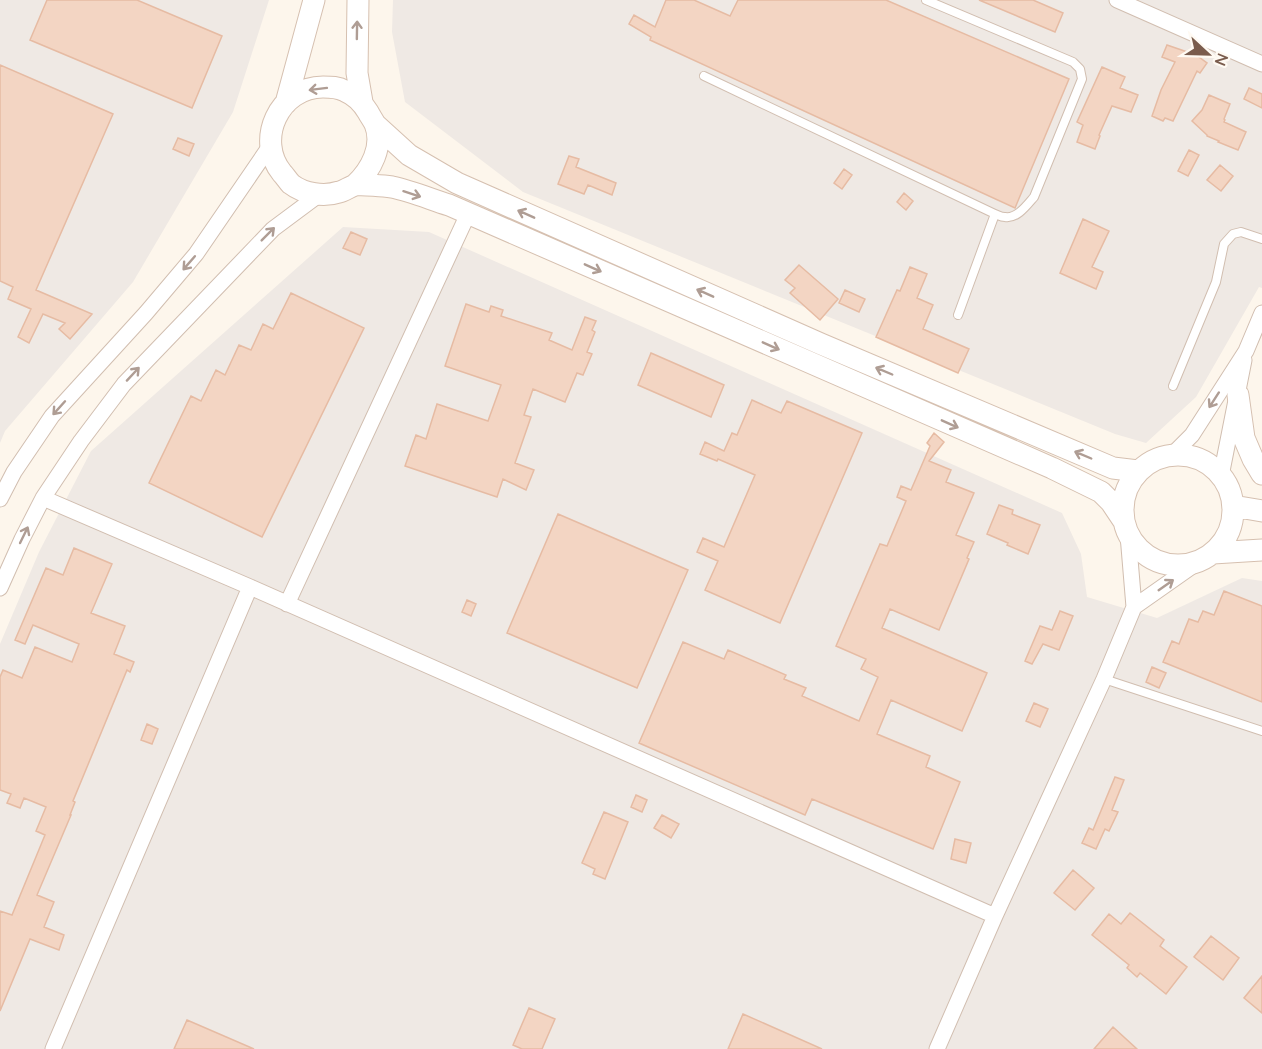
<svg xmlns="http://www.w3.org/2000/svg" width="1262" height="1049" viewBox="0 0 1262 1049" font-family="Quicksand,sans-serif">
<rect width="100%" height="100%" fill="#fdf6ec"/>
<path fill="#efe9e4" d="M0 0H269L233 112 133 282 5 431 0 443Z
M393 0H1262V288L1259 287 1196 397 1146 443 1115 434 523 192 405 102 392 32Z
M343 227 429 232 1062 513 1081 554 1087 597 1157 618 1242 578 1262 581V1049H0V644L39 552 91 451Z"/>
<path fill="#f3d5c3" stroke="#e6bba3" stroke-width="1.5" d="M47 0H137L222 36 192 108 30 40Z
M666 0H694L730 16 738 0H886L1069 79 1015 208 650 40 651 37 629 24 634 15 655 27Z
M979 0H1033L1063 13 1055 32Z
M1167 45 1196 55 1207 63 1200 73 1197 71 1173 121 1165 118 1163 121 1152 116 1161 90 1175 62 1162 57Z
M0 65 113 114 36 290 92 314 70 339 59 329 65 323 43 314 29 343 18 337 31 309 8 299 13 287 0 281Z
M1102 67 1125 77 1120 88 1138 95 1131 112 1112 106 1099 135 1100 136 1095 149 1077 142 1083 125 1077 122Z
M1249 88 1262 94V108L1244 99Z
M1209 95 1230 104 1224 119 1225 120 1224 122 1246 132 1238 150 1218 142 1219 141 1207 136V135L1192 121 1202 110Z
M178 138 194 144 189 156 173 149Z
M1189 150 1199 155 1188 176 1178 171Z
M569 156 579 159 576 167 616 183 612 195 588 185 584 194 558 184Z
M1220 165 1233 176 1221 191 1207 180Z
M844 169 852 175 842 189 834 183Z
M904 193 913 201 906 210 897 202Z
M1083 219 1109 231 1092 267 1103 272 1096 289 1060 273Z
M351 232 367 239 360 255 343 248Z
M799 265 838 299 820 320 790 293 795 288 785 280Z
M910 267 927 274 917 298 933 305 923 329 969 349 958 373 876 337 897 290 900 291Z
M845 290 865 299 859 312 839 303Z
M291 293 364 328 262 537 149 483 191 396 201 401 216 370 225 375 239 345 251 350 263 324 273 329Z
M466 304 489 312 491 306 503 310 501 316 552 333 549 340 572 350 585 317 596 321 592 330 595 332 587 352 592 354 583 375 577 373 565 402 533 389 524 415 531 417 515 463 534 470 526 490 503 479 497 497 405 466 416 435 426 439 437 404 488 421 501 385 445 366Z
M651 353 724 385 711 417 638 385Z
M752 400 781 413 787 401 862 433 780 623 705 590 718 561 697 552 703 538 724 547 755 475 718 459 717 461 700 454 705 442 724 451 732 433 737 435Z
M934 433 944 442 929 461 951 470 946 482 974 493 956 535 974 542 967 558 969 559 939 630 890 609 882 628 987 673 962 731 891 700 877 734 930 756 926 767 960 782 933 849 812 799 805 815 639 743 683 642 724 659 728 650 786 675 784 679 806 688 802 696 859 721 878 677 861 669 866 659 836 646 880 544 887 546 906 501 897 497 901 486 911 490 930 446 927 443Z
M999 505 1013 510 1012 514 1040 525 1028 554 1007 545 1008 543 987 534Z
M558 514 688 570 637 688 507 633Z
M74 548 112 564 91 613 125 626 114 654 134 662 130 672 127 670 73 801 75 802 70 815H71L37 895 54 902 44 927 64 935 59 950 30 939 0 1011V911L12 915 45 835 36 831 46 807 24 798 20 808 7 803 11 794 0 790V677L3 670 22 678 35 647 72 662 79 644 33 625 25 644 15 640 46 568 63 575Z
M1224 591 1262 606V702L1163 662 1172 641 1179 644 1189 619 1198 622 1203 611 1214 615Z
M467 600 476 604 471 616 462 612Z
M1060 611 1073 616 1059 650 1043 644 1032 664 1025 661 1040 626 1052 630Z
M1152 667 1166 673 1159 688 1146 682Z
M1034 703 1048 709 1040 727 1026 721Z
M147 724 158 729 152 744 141 740Z
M1115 777 1124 780 1112 810 1118 812 1109 831 1105 829 1096 849 1082 843 1089 828 1093 830Z
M636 795 647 800 642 812 631 807Z
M604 812 628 822 605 879 593 874 595 869 582 863Z
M662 815 679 824 671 838 654 828Z
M955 839 971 843 966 863 951 859Z
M1073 870 1094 888 1075 910 1054 893Z
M1130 913 1164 940 1160 946 1187 967 1166 994 1140 973 1137 977 1127 968 1129 965 1092 935 1109 914 1121 924Z
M1211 936 1239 958 1223 980 1194 957Z
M1262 976V1013L1244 998Z
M529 1008 555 1019 542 1049H522L513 1045Z
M743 1014 822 1049H728Z
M187 1020 254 1049H174Z
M1113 1027 1137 1049H1094Z"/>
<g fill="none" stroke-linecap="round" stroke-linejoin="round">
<g stroke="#d1beb0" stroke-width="10">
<path id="lane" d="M704 76 995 214C998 215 1001 217 1005 217 1017 219 1027 205 1034 197L1082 79 1080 69 1073 62 926 0
M958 315 995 214
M1173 386 1216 282 1224 244 1233 234 1241 232 1262 239
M1104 679 1262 731"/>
</g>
<g stroke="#d1beb0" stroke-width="17">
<path id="street" d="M1117 0 1262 64
M1172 455 1192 435 1246 351 1262 313
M1221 476 1244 360
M43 498 250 587 995 916
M0 499 14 472 52 416 146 313 196 254 270 146
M0 588 22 539 43 498 81 441 124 384 273 229 320 194
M287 604 468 214
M1134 607 1198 562
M53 1049 250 587
M937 1049 995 916 1104 679 1134 607 1128 535"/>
</g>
<g stroke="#d6c0b0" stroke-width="23">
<path id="secondary" d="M358 0 357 73 362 102
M286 103 314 0
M376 125 409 155 457 183 821 344 1113 468 1138 471
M355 185C371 170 384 146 375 124 373 120 370 116 368 112 362 102 355 95 345 91 338 87 331 87 323 87 279 87 255 140 282 173 285 176 288 181 291 184 304 194 324 197 339 192 345 191 350 186 356 185 362 184 385 186 392 187 411 191 430 199 449 205L1052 468 1101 492 1111 502 1123 520
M1238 395 1244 438 1253 459 1262 474
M1123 510a55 55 0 1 1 110 0a55 55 0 1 1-110 0Z
M1233 506 1262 511
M1213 553 1262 550"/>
</g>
<use href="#lane" stroke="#fff" stroke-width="8"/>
<use href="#street" stroke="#fff" stroke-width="15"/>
<use href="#secondary" stroke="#fff" stroke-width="21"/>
</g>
<defs><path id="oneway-shaft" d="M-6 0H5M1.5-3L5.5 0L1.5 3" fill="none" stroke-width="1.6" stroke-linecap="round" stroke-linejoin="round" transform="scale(1.5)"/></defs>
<g stroke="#af9d94">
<use href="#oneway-shaft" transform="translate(357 30) rotate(-89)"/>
<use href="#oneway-shaft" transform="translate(318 89) rotate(173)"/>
<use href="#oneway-shaft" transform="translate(412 194) rotate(18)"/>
<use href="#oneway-shaft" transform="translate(526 214) rotate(-156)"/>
<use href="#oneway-shaft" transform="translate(268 234) rotate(-45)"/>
<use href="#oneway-shaft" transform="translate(189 263) rotate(131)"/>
<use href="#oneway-shaft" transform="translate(593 268) rotate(24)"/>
<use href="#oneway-shaft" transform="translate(705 293) rotate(-156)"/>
<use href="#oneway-shaft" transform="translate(771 346) rotate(24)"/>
<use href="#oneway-shaft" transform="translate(884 371) rotate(-157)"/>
<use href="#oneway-shaft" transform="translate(133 374) rotate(-47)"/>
<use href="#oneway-shaft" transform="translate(1214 400) rotate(123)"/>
<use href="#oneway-shaft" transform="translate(59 408) rotate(132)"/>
<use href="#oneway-shaft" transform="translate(950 424) rotate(24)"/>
<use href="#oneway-shaft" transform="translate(1083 455) rotate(-157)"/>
<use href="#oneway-shaft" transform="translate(24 535) rotate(-64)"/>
<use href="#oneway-shaft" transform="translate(1166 585) rotate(-35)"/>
</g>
<g transform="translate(1208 54) rotate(112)" stroke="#fffaf3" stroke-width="4.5" paint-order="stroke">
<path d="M0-4.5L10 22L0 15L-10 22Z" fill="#7a5c4d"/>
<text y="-9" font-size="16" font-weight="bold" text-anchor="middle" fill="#7a5c4d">N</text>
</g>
</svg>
